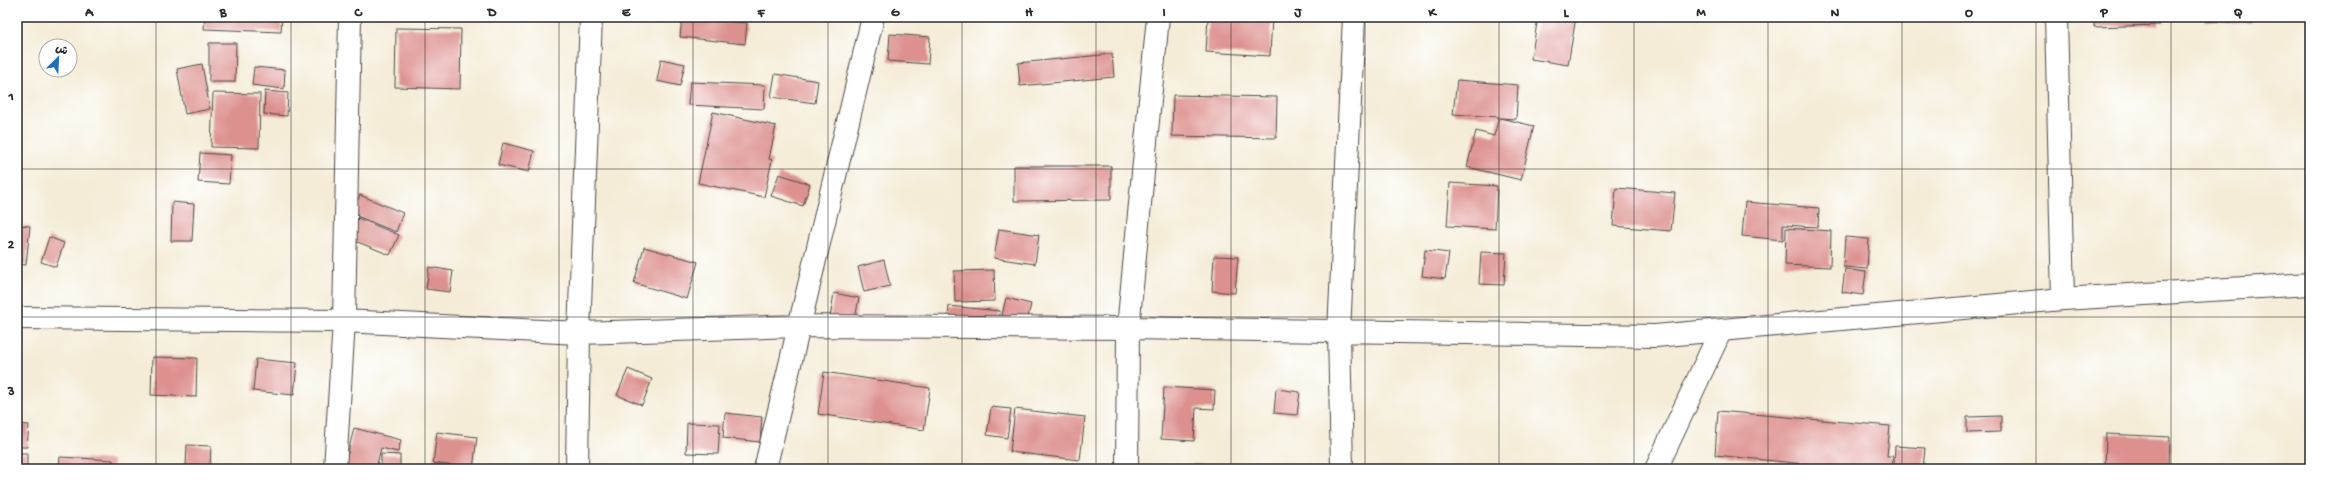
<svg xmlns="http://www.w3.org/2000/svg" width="2327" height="486" viewBox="0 0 2327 486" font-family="'Gochi Hand','Playpen Sans Arabic',sans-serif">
<rect width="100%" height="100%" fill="#fff"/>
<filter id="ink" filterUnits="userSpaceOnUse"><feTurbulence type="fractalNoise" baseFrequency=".025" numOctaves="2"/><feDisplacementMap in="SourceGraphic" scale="8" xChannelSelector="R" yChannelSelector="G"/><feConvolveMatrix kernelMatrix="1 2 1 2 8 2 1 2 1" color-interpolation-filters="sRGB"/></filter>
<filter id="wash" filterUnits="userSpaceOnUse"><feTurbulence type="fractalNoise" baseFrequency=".012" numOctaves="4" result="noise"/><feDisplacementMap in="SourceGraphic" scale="16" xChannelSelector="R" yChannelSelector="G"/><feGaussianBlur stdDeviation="0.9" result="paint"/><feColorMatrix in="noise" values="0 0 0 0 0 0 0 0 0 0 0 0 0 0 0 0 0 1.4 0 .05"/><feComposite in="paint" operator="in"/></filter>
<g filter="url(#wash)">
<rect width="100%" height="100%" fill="#f4ecd7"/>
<g id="blocks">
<path fill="#dd918f" d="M205 17H282L281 32 204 29Z
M682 17 747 23 745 44 680 37Z
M1208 17H1272L1270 56 1206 52Z
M1538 17H1576L1568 65 1531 59Z
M2094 17H2159V25L2094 27Z
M2205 17H2252V23L2205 21Z
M396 28 461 29 460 89 395 87Z
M890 34 930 37 928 64 888 61Z
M209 43H236L235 82H209Z
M1112 54 1114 77 1020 86 1018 63Z
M661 59 685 64 680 86 657 81Z
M202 64 210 109 185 114 177 69Z
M254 67 285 70 284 89 252 85Z
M775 74 818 81 815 103 771 97Z
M1457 80 1518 85 1516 119 1500 118 1534 126 1521 180 1467 167 1476 131 1494 136 1499 117 1453 114Z
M690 82 765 85 764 109 688 105Z
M265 91 288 93 287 116 264 114Z
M213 93 260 94 259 148 211 147Z
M1173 95 1277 97 1276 138 1172 136Z
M713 112 776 126 769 159 772 160 764 197 698 183Z
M503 143 534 151 529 172 498 165Z
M200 153 231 155 229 184 198 182Z
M1014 166H1111V200L1014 201Z
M779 174 810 184 803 206 771 196Z
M1450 183 1497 186 1495 229 1447 226Z
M1616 188 1675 193 1671 231 1613 226Z
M360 195 403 213 396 232 352 214Z
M172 202 194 204 192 241H171Z
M1745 202 1819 208 1818 227 1783 225V240L1742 236Z
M358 218 399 235 390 255 350 239Z
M17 225 30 226 26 265 17 264Z
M1786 228 1831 231 1830 267 1785 265Z
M999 229 1039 235 1035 264 994 258Z
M49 237 64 243 56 267 41 262Z
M1845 237 1869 239 1867 269 1843 267Z
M644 247 698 262 687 299 634 283Z
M1425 250 1449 253 1445 279 1422 276Z
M1481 252 1506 253 1504 285 1479 284Z
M1214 256 1238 257 1235 293 1212 291Z
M884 260 890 286 864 292 858 267Z
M429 267 453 271 450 292 426 289Z
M1845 269 1866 272 1863 295 1842 292Z
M994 270 995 301 955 302 954 271Z
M834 293 859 298 853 329 829 324Z
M1006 298 1031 304 1026 325 1001 320Z
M949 306 1000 311 998 332 947 327Z
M152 357 197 358 196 397 151 395Z
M256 359 297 363 294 395 253 391Z
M628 369 652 379 642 405 617 395Z
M824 372 930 388 924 430 818 414Z
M1164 387 1215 390 1214 409 1196 408 1194 441 1161 439Z
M1276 389 1300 392 1297 415 1274 413Z
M991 407 1011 409 1007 438 987 435Z
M1015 409 1085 417 1080 460 1010 452Z
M1718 411 1890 426 1887 456H1893L1892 469H1854L1715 455Z
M725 413 762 417 760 442 723 438Z
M2001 416V432L1967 433V417Z
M687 423 720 424 718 454 686 453Z
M17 424 29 425 27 447H17Z
M354 428 401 440 398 452 381 448 376 469H344Z
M437 432 477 437 473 469 433 463Z
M2106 434 2170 437 2169 469H2105Z
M187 445 211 446 210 467 186 466Z
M1895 446 1925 448 1923 469H1894Z
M17 453H27V469H17Z
M381 454 400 455V469H381Z
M60 457 113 460V469H59Z
M1193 464 1281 468V469H1193Z
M476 466 514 468V469H476Z"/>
</g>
</g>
<g filter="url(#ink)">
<use href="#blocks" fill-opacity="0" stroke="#494845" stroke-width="1"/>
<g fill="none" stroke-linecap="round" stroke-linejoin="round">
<g stroke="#494845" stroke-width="24">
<path id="minor" d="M2056 17 2063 299
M17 318 344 321 579 333 799 326 1128 328 1655 336 2063 299 2310 284
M335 469 344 321 350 17
M577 469 579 333 591 17
M765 469 873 17
M1127 469 1128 328 1158 17
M1342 469 1339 332 1354 17
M1656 469 1721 330"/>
</g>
<use href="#minor" stroke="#fff" stroke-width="22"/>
</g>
</g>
<path fill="none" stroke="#2b2b2b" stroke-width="1" stroke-opacity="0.55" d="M156 17V469M291 17V469M425 17V469M559 17V469M693 17V469M828 17V469M962 17V469M1096 17V469M1231 17V469M1365 17V469M1499 17V469M1634 17V469M1768 17V469M1902 17V469M2036 17V469M2171 17V469M17 169H2310M17 317H2310"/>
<rect width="2327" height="486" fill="none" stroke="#fff" stroke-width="44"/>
<g transform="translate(58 58) rotate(24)"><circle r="19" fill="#ffffff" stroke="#aaaaaa"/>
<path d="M0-3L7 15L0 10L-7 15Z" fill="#1f6fb2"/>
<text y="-6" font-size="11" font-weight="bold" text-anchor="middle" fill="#2b2b2b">ش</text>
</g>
<rect x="22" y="22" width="2283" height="442" fill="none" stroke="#2b2b2b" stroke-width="1.5"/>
<g font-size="13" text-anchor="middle" font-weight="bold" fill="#2b2b2b">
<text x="89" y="16">A</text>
<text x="223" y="16">B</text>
<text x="358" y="16">C</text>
<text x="492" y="16">D</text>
<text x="626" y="16">E</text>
<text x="761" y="16">F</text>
<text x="895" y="16">G</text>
<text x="1029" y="16">H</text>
<text x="1164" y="16">I</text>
<text x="1298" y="16">J</text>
<text x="1432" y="16">K</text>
<text x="1566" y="16">L</text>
<text x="1701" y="16">M</text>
<text x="1835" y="16">N</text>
<text x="1969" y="16">O</text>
<text x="2104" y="16">P</text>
<text x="2238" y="16">Q</text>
<text x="11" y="100">1</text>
<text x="11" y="248">2</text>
<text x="11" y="395">3</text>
</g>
</svg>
